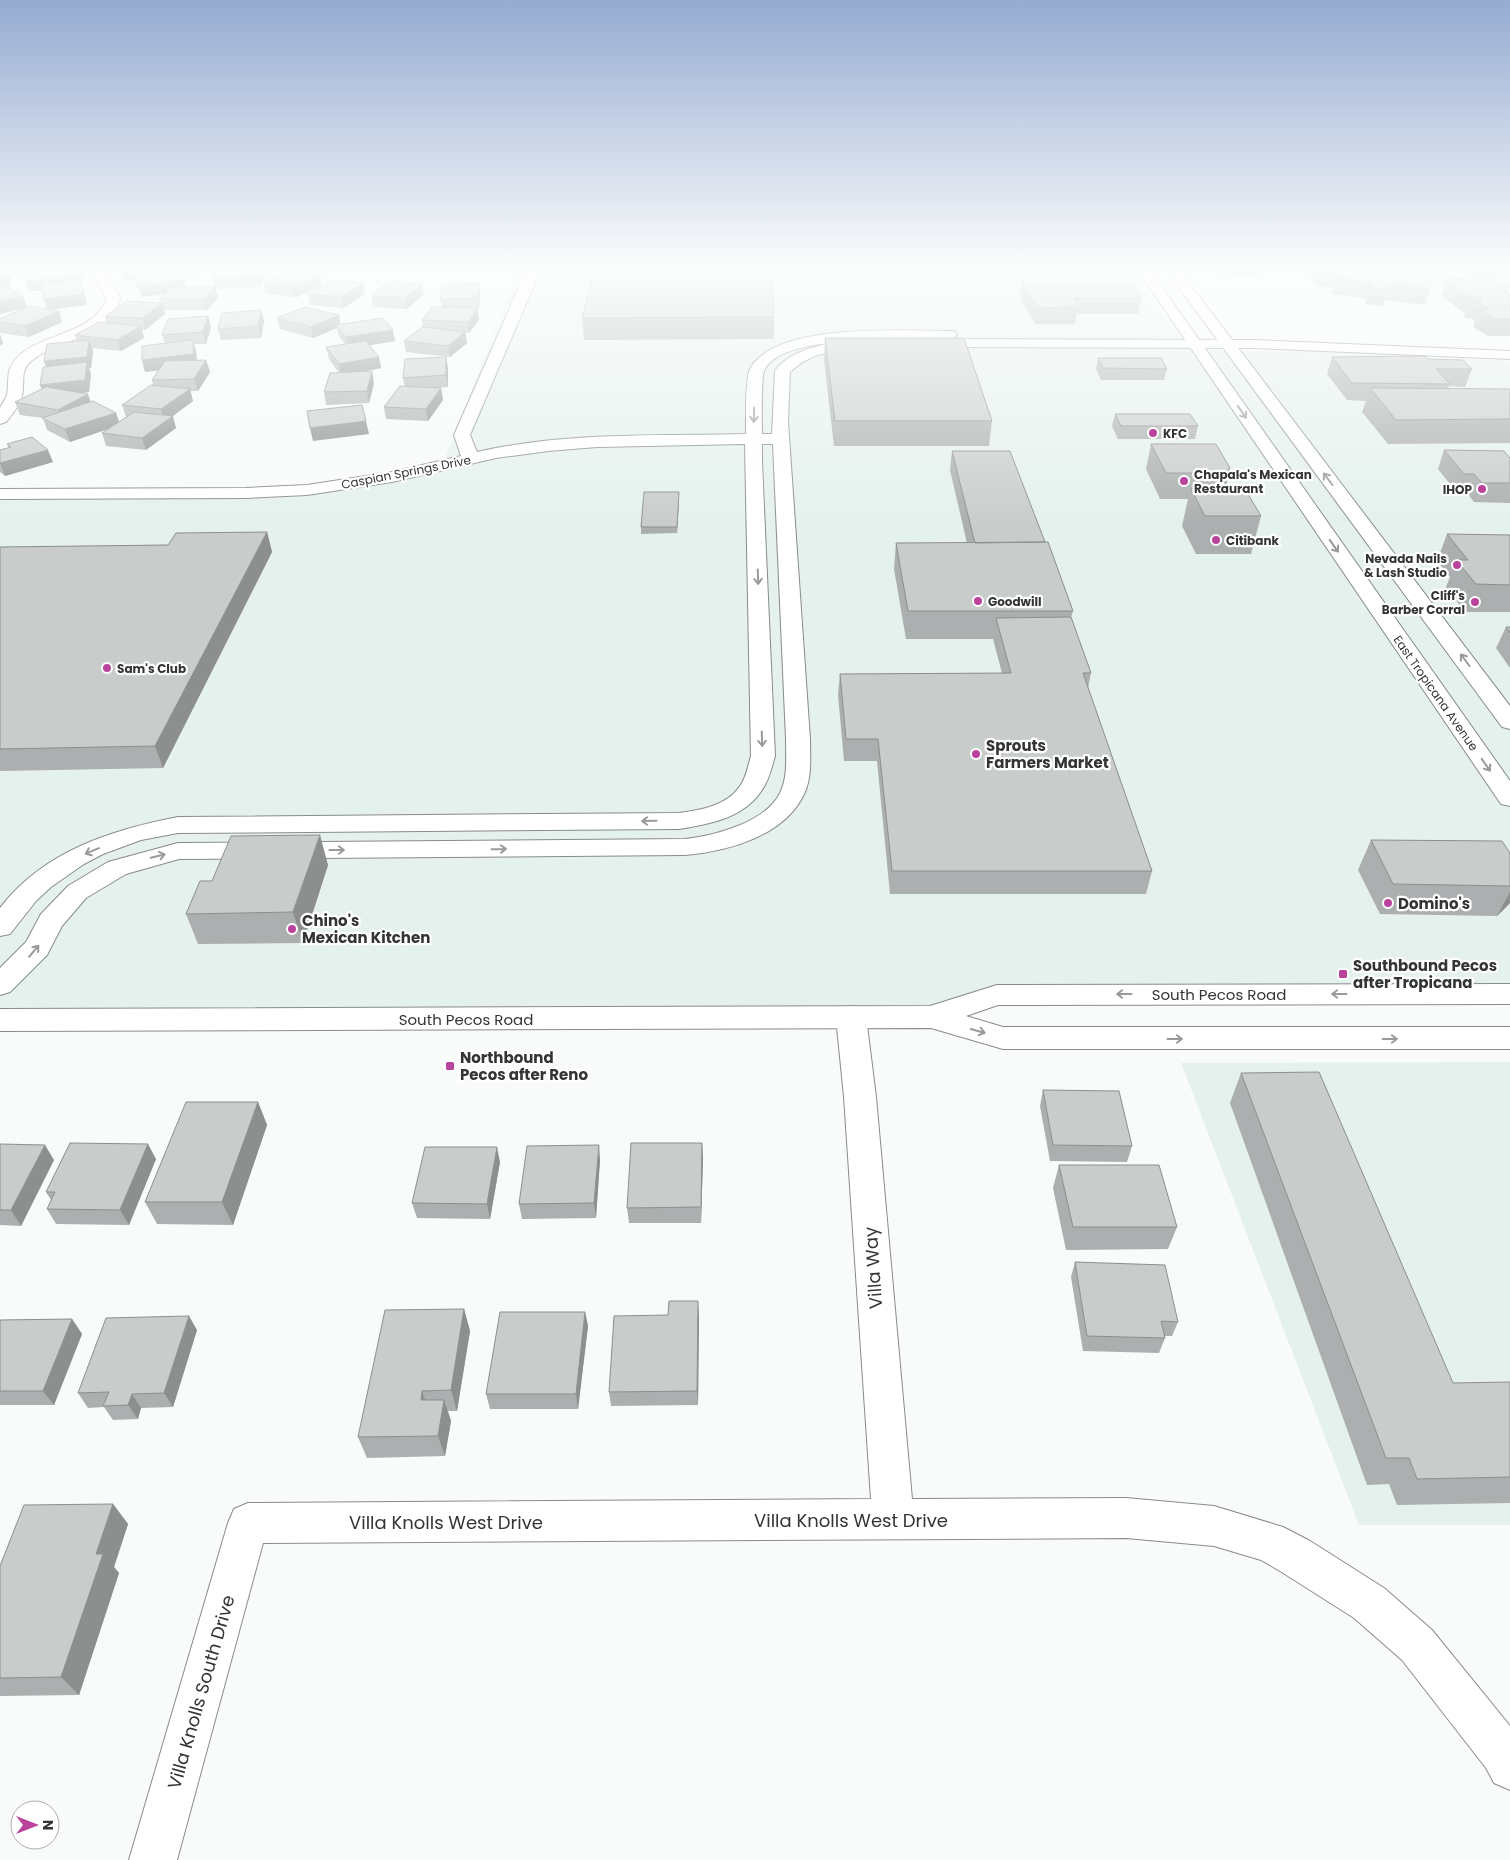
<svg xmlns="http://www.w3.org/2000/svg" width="1510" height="1860" viewBox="0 0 1510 1860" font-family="Poppins,sans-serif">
<rect width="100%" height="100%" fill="#f8fbfa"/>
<path fill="#e4f1ed" d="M520 266H1124L1190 349 1340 353 1510 361V993L968 997 931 1017 0 1026V494L307 490 443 464Z
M1510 1062V1525H1359L1181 1063Z"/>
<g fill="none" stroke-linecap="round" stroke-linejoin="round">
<g stroke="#888b8a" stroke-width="2">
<path id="minor" d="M105 266H119L108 276V280L121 298C105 341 59 337 29 363 20 372 25 386 22 396 19 406 12 415 6 422L0 424C0 419 0 413 0 408 2 404 5 400 7 395 9 386 7 376 10 368 28 331 91 340 107 298L94 280 97 272Z
M527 266H539L534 285 470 435 477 452C565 432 656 436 746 434 746 422 745 378 750 369 775 322 902 331 950 331L955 332 957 335 952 339 1253 340 1510 351V359L1253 348 929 347 924 346 922 343 926 340H863L868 344 866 347C835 355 818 347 790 372L788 422 810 739C810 756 812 776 805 792 786 836 728 851 685 855L179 859 126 874 86 898 62 926 47 955 10 992 0 995V968L26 942 41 914 68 886 108 862 178 843 685 839C715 836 766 822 780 793 788 777 786 757 786 739L773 444H762V462L775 756C772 766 770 776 765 785 748 817 712 824 679 829L178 833 141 840 103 854 84 864 51 887 36 901 10 934 0 936V908C44 851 111 830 178 817L679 813C700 810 727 806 740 786 746 778 748 766 751 756L745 444 597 447 548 451 496 458 392 482 307 495 246 498 0 499V489L246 488 307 485 392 472 461 456 454 435 520 285ZM830 343C810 348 788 353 775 371L772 434H762C762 424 761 378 764 371 772 351 811 345 830 343Z
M851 1006 861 1009 866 1017 876 1097 912 1499 1126 1498 1214 1506 1283 1527 1310 1541 1384 1588 1432 1630 1510 1726V1790L1494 1783 1486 1768 1402 1660 1354 1618 1280 1571 1261 1560 1214 1546 1126 1538 263 1543 177 1860H129L228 1523 234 1509 248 1503 871 1499 844 1097 836 1017 841 1009Z"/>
</g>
<g stroke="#888b8a" stroke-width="2">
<path id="major" d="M1135 266H1147L1510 781V806L1501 804Z
M1163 266H1176L1510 706V729L1502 727Z
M1510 984V1004L998 1005 966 1016 1003 1027H1510V1049H1003L931 1028 0 1031V1009L930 1006 997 985Z"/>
</g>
<use href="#minor" fill="#fff" fill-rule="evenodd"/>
<use href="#major" fill="#fff" fill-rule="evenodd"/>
</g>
<path fill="#acafaf" d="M0 266H31L19 276H10L12 281 8 288 23 296 27 307 47 309 44 299 43 291H30L26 281 78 267 82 277 80 281 81 280 84 291 87 305 51 309 62 322 29 337 0 333V319L24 308 0 314Z
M41 266H78L42 268Z
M120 266H167L168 271 184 280 186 287H215L213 278 217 271 184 275 180 266H227V267L263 268 265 276 260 287 216 289 218 298 207 310H164L165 314 145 330H142L144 338 121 351 92 348 93 351 91 368H89L91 374 89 392 83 393 91 402 116 413 119 422 126 417 122 405 153 386 152 380 159 370 145 372 142 360 165 343 162 335 208 316 211 327 206 344H194L196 352 197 360H206L210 372 198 391H190L193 401 172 416 176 428 146 450 106 446 102 433 108 429 70 442 47 430 43 418 20 415 15 402 42 389 46 366 44 361 77 341 75 335 107 323 105 317 160 303 159 299 164 294 142 297 137 287 135 280 124 281Z
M1203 266H1286L1271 268H1263L1261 267 1259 275 1232 277 1216 274Z
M1309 266H1415L1414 269 1385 266 1384 269 1434 276 1425 305 1385 300 1383 306 1365 304 1367 299 1331 294 1333 288 1332 287H1318L1309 276 1311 267Z
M1456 266H1510V281L1501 276H1496L1495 279 1510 286 1508 293 1510 294V336H1488L1473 327 1475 321 1473 319H1467L1464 316 1465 313 1461 311 1441 295 1446 279 1470 278 1455 269Z
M320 274 322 285 295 298 265 293 263 283Z
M363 283 365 294 343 308 310 305 308 294Z
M1022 283 1141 298 1138 314H1077L1075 324H1036L1020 299Z
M422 284 424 294 407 309 373 307 371 296Z
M480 294 479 309H477L479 320 469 333H465L467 343 450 357 406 352 404 341 423 328 422 320 442 307 440 299Z
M261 310 264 321 261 338 221 340 218 329Z
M774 317V339L584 340 582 318Z
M277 318 341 324 395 341 369 345 381 368 363 372 374 383 369 403 326 405 324 392 339 373 329 359 326 347 345 344 339 336 337 328 313 338 280 329Z
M825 338 992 421 989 446H834L824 360Z
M446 357 448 369V387L436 388 443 400 428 421 386 419 384 407 405 387 403 378Z
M1332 357 1427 359 1472 369 1465 387 1449 386 1448 389H1510V443L1388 444 1362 412 1366 401 1347 400 1327 374Z
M1098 358 1167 369 1164 380H1101L1096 369Z
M1115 414 1198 426 1195 439H1118L1112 426Z
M7 444 53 462 5 476 0 472V450L9 448Z
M1151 444 1230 468 1225 489 1261 516 1251 554H1196L1182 526 1188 499H1160L1146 469Z
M1444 450 1510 458V503L1474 502 1467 493H1457L1438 469Z
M952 451 1045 542 1073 611 1071 617 1091 673 1088 688 1152 871 1146 894H890L877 761H844L838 695 840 674 1002 673 993 639H906L894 569 896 543H967L950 470Z
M679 499 677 533 641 534V527Z
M267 532 272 552 163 768 0 771V547L168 545Z
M1447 534 1510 535V612H1465L1446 587 1450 577 1437 561Z
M1506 627H1510V668L1496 648Z
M1371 840 1510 853V903L1497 916 1380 914 1358 870Z
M328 865 303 943 198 944 186 914 212 881Z
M1241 1073 1453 1383 1510 1382V1503L1397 1505 1389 1484 1367 1485 1230 1103Z
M1043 1090 1132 1146 1127 1162 1050 1161 1040 1106Z
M258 1102 267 1125 233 1225 157 1224 145 1202Z
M702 1143 703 1158 701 1223H629L627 1208Z
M0 1144 54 1160 21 1226 0 1225Z
M156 1159 129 1225 56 1224 47 1209 51 1200 46 1192Z
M600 1160 596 1218 522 1219 519 1204Z
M500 1162 490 1219 417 1218 412 1203Z
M1059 1165 1177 1227 1168 1249 1066 1250 1053 1188Z
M1075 1262 1178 1322 1172 1336H1164L1165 1338 1159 1353 1083 1351 1071 1277Z
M464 1309 470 1331 457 1411H448L451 1421 445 1456 367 1458 358 1437Z
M585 1312 588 1326 578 1409H490L486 1394Z
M668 1315 699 1316 698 1405 611 1406 609 1392Z
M72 1319 82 1334 54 1405H0V1320Z
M197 1330 173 1407 141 1408 138 1419 113 1420 104 1407 88 1408 78 1393Z
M113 1504 128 1524 114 1567 119 1573 79 1695 0 1696V1566Z"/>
<path fill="#8c8f8e" d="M15 266H31L19 276Z
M160 266H167L169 276H133L135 280 124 281 121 271Z
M181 266H227L228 269 184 275Z
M244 266H276L263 268 265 276 260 287 258 276Z
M1235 266H1261L1259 275 1232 277Z
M1272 266H1286L1271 268Z
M1500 266H1505L1501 276H1496Z
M78 267 82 277 76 288 30 291 26 281Z
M8 270 12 281 6 292 0 293V282Z
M320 274 322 285 295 298 293 287Z
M81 280 84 291 87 305 48 310 44 299Z
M184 280 187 291 142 297 138 287Z
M363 283 365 294 343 308 341 297Z
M479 283 480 294 479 309 478 298Z
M422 284 424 294 407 309 405 298Z
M215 287 218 298 207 310 204 299Z
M23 296 27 307 0 314V302Z
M162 303 165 314 145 330 142 318Z
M477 308 479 320 469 333 468 322Z
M261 310 264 321 261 338 258 326Z
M59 311 62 322 29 337 25 326Z
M339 315 341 327 336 325 337 328 313 338 311 327Z
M208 316 211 327 206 344 203 332Z
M141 326 144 338 121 351 117 340Z
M393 330 395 341 348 349 346 337Z
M465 332 467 343 450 357 448 346Z
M0 334 3 343 0 346Z
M89 340 93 351 91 368H89L91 374 89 392 45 397 40 385 48 373 44 361Z
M193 340 196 352 197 366 145 372 142 360Z
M379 357 381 368 341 375 339 364Z
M446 357 448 369V387L446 375Z
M206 360 210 372 198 391 194 379Z
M372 371 374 383 369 403 367 391Z
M441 388 443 400 428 421 426 409Z
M190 389 193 401 165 422 161 409Z
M88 394 92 406 63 422 58 410Z
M116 413 120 425 70 442 65 429Z
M173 416 176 428 146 450 142 438Z
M366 421 369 434 313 441 310 428Z
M48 450 53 462 5 476 0 463Z
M1230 468 1224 493 1218 499 1224 473Z
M679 492V499L677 533V527Z
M267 532 272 552 163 768 155 746Z
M320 835 328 865 303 943 293 912Z
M1510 892V903L1497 916Z
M258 1102 267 1125 233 1225 222 1202Z
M702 1143 703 1158 701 1223V1207Z
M148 1144 156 1159 129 1225 120 1210Z
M45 1145 54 1160 21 1226 11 1210Z
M599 1145 600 1160 596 1218 594 1203Z
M497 1147 500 1162 490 1219 487 1204Z
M698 1301 699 1316 698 1405 697 1391Z
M464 1309 470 1331 457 1411 451 1390Z
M585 1312 588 1326 578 1409 576 1394Z
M189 1316 197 1330 173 1407 164 1393Z
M72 1319 82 1334 54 1405 43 1391Z
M422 1391 429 1412 421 1400Z
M132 1394 141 1408 138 1419 128 1405Z
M444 1400 451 1421 445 1456 438 1436Z
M113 1504 128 1524 114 1567 119 1573 79 1695 61 1677 96 1554Z"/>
<path fill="#c8cccb" stroke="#8c8f8e" d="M120 266H160L121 271Z
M242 266H262L258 276 213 278 218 267Z
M596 266H771L774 317 582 318Z
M1318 266H1385L1383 269 1434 276 1430 289 1390 284 1388 290 1370 288 1372 283 1336 278 1339 273 1336 271H1322Z
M78 267 72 278 26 281 33 269Z
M8 270 2 282H0V271Z
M178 270 184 280 138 287 133 276Z
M290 270 320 274 293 287 263 283Z
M1493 278 1510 286 1499 287 1510 294V319H1494L1479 310H1489L1479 302H1473L1469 300H1482L1478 297H1472L1466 294 1446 279Z
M81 280 83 294 44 299 42 285Z
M330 280 363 283 341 297 308 294Z
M389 281 422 284 405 298 371 296Z
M479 283 478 298 440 299 442 285Z
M1022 283H1133L1141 298H1073L1078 307 1038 308Z
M5 286 23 296 0 302V287Z
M171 287H215L204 299H159Z
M126 301 162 303 142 318 105 317Z
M29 306 59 311 25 326 0 322V319Z
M305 307 339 315 311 327 277 318Z
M432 307 477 308 468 322 422 320Z
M261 310 258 326 218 329 222 313Z
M208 316 203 332 162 335 168 319Z
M383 318 393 330 346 337 336 325Z
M99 322 141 326 117 340 75 335Z
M422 327 465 332 448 346 404 341Z
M825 338H964L992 421H835Z
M89 340 87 357 44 361 47 344Z
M193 340 194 354 142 360V346Z
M366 341 379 357 339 364 326 347Z
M1425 356 1427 359 1463 360 1472 369H1436L1450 384 1352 383 1332 357Z
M446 357V375L403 378 405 359Z
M1098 358H1161L1167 369 1103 368Z
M206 360 194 379 152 380 165 361Z
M87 362 85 380 40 385 43 367Z
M372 371 367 391 324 392 330 373Z
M151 385 190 389 161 409 122 405Z
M400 386 441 388 426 409 384 407Z
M46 387 88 394 58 410 15 402Z
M1370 388 1510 389V419L1396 420Z
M93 401 116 413 65 429 42 418Z
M362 405 366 421 310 428 307 411Z
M134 412 173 416 142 438 102 433Z
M1115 414H1190L1198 426H1121Z
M32 437 48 450 0 463V450L11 447 7 444Z
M1151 444H1216L1230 468 1224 473H1166Z
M1444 450 1504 451 1510 458V483H1482L1474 474H1464Z
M952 451H1010L1045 542 975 543Z
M1191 489H1245L1261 516H1205Z
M644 492H679L677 527H641Z
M267 532 155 746 0 749V547L168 545 176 533Z
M1447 534 1510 535V585L1476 584 1456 560H1468Z
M1048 542 1073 611H908L896 543Z
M1071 617 1091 673H1083L1152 871H892L878 739H846L840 674 1011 673 996 618Z
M1506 627H1510V633Z
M320 835 293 912 186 914 200 881H212L231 836Z
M1371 840 1502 841 1510 853V886L1393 884Z
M1319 1072 1453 1383 1510 1382V1477L1417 1479 1409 1458H1386L1241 1073Z
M1043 1090 1119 1091 1132 1146 1053 1145Z
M186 1102H258L222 1202H145Z
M70 1143 148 1144 120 1210 47 1209 55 1192H46Z
M631 1143H702L701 1207 627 1208Z
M0 1144 45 1145 11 1210H0Z
M599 1145 594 1203 519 1204 527 1146Z
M425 1147H497L487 1204 412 1203Z
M1059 1165H1159L1177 1227H1073Z
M1075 1262 1165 1265 1178 1322 1161 1321 1165 1338 1087 1336Z
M669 1301H698L697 1391 609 1392 614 1316 668 1315Z
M464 1309 451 1390 422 1391 421 1400H444L438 1436 358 1437 385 1310Z
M500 1312H585L576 1394H486Z
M189 1316 164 1393 132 1394 128 1405 103 1406 109 1392 78 1393 106 1318Z
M72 1319 43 1391H0V1320Z
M113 1504 96 1554H103L61 1677 0 1678V1566L24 1505Z"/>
<defs><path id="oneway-shaft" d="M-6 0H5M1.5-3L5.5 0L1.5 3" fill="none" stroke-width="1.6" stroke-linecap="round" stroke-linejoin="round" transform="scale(1.25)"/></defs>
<g stroke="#999a9a">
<use href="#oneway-shaft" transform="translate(1242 412) rotate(55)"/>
<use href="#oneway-shaft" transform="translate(754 415) rotate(91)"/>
<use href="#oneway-shaft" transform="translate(1328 479) rotate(-127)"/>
<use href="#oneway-shaft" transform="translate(1334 546) rotate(55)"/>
<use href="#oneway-shaft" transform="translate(758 577) rotate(88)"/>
<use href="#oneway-shaft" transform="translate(1465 660) rotate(-127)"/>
<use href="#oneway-shaft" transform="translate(762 739) rotate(88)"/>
<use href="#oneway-shaft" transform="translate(1486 765) rotate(55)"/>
<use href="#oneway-shaft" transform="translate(649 821) rotate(179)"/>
<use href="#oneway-shaft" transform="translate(499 849) rotate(-1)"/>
<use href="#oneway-shaft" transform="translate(337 850)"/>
<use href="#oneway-shaft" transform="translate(92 851) rotate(157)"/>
<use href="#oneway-shaft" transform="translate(158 856) rotate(-14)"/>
<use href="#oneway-shaft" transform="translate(34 951) rotate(-50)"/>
<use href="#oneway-shaft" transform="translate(1124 994) rotate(180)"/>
<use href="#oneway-shaft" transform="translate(1339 994) rotate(180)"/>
<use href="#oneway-shaft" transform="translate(978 1031) rotate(16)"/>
<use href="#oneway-shaft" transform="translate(1175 1039)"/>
<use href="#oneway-shaft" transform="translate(1390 1039)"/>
</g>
<linearGradient id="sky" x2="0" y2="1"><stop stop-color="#95abd1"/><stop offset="0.51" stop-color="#fcfdfd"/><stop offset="1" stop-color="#fcfdfd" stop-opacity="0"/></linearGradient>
<rect width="1510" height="526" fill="url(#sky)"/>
<g fill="#ba449c" stroke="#fff" stroke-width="2">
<circle cx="1153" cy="433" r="5"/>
<circle cx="1184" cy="481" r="5"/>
<circle cx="1482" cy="489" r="5"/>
<circle cx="1216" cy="540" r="5"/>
<circle cx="1457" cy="565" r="5"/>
<circle cx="978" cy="601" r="5"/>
<circle cx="1475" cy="602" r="5"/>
<circle cx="107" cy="668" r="5"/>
<circle cx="976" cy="754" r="5"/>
<circle cx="1388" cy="903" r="5"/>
<circle cx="292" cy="929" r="5"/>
<rect x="1338" y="969" width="10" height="10" rx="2.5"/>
<rect x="445" y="1061" width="10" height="10" rx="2.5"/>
</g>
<g text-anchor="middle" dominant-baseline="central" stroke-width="4.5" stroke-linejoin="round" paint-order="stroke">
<g font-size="12" font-weight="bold" fill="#333434" stroke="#fff" text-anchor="start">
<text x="1163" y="433">KFC</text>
<text x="1194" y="474">Chapala's Mexican<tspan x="1194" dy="14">Restaurant</tspan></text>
<text x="1472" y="489" text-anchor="end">IHOP</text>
<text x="1226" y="540">Citibank</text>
<text x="1447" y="558" text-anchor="end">Nevada Nails<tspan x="1447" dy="14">&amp; Lash Studio</tspan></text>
<text x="1465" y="595" text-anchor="end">Cliff's<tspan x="1465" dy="14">Barber Corral</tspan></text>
<text x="988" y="601">Goodwill</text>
<text x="117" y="668">Sam's Club</text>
</g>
<g font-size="12" fill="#333434" stroke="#fff">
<text transform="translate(406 472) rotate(-11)">Caspian Springs Drive</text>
<text transform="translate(1436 693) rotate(55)">East Tropicana Avenue</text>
</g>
<g font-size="15" font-weight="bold" fill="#333434" stroke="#fff" text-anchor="start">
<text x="986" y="745">Sprouts<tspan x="986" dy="17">Farmers Market</tspan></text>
<text x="1398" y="903">Domino's</text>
<text x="302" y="920">Chino's<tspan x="302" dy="17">Mexican Kitchen</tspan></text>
<text x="1353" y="965">Southbound Pecos<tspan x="1353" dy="17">after Tropicana</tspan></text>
<text x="460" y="1057">Northbound<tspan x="460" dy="17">Pecos after Reno</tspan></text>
</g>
<g font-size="15" fill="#333434" stroke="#fff">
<text x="1219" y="994">South Pecos Road</text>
<text x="466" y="1019">South Pecos Road</text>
</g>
<g font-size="18" fill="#333434" stroke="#fff">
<text transform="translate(873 1268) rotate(-94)">Villa Way</text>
<text x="851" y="1520">Villa Knolls West Drive</text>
<text x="446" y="1522">Villa Knolls West Drive</text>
<text transform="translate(201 1692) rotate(-74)">Villa Knolls South Drive</text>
</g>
</g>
<g transform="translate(35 1825) rotate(90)"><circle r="24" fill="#ffffff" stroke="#adaeae"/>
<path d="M0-4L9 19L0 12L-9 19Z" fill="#ba449c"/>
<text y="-8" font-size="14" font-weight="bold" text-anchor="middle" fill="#333434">N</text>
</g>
</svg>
